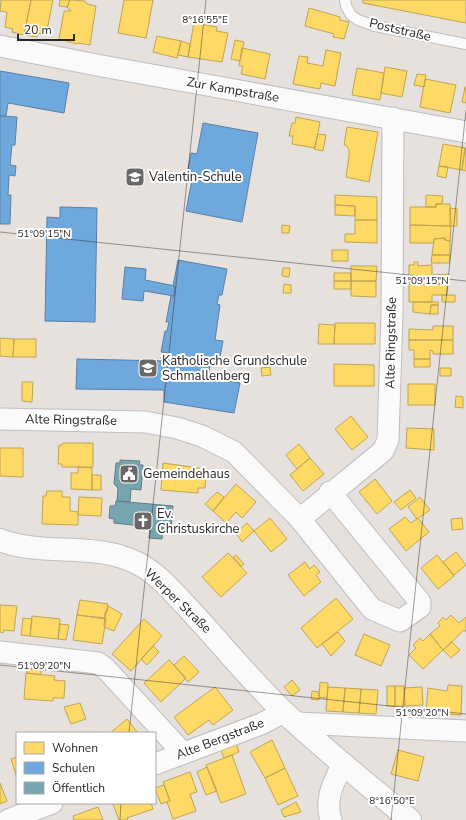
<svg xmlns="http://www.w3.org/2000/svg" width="466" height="820" viewBox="0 0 466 820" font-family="'Nunito Sans',sans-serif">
<rect width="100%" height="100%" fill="#e6e1dc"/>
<path fill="#ffd966" stroke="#bea453" d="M1 0H31L24 35 12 32 13 29 5 27 7 12 0 11Z
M31 0H53L46 35 37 33V37L24 35Z
M60 0H70L67 7 59 6Z
M70 0 85 1 87 4 96 6 90 45 78 43 77 44 59 39 64 11H71L67 7Z
M124 0H153L146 38 118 33Z
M363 0H466V23L363 3Z
M309 8 340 17V20L349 22 344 39 333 37 334 34 305 26Z
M194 23 217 27 216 31 228 33 222 62 188 57Z
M157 36 181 41 177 58 153 52Z
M235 40 244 42 240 61 231 59Z
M181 41 190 44 188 57 178 55Z
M242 48 270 54 265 79 241 74 243 66H239Z
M326 50 341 53 335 86 321 83 320 89 293 84 299 56 308 57 307 63 323 66Z
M385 67 407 71 402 97 381 93Z
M357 68 384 73 380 100 352 95Z
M417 74 426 75 424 87 414 85Z
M425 79 456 85 450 113 420 107Z
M465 87H466V103L462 102Z
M296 117 320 122 315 148 292 144 293 136H289L292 123H295Z
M347 127 378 132 369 182 346 177 349 156V150L346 145H344Z
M318 134 326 135 323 151 314 149Z
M443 144 465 148 462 170 439 166Z
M465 148H466V171L462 170Z
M439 166 448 167 446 178 437 176Z
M335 195 377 197V220H355V206L335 205Z
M426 195 443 196 442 204H436V207H426Z
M436 204H450L451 226 410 225V207H436Z
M335 205 355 206V216L335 215Z
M450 208 457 209V226H450Z
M355 220H377V243L345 242V234H355Z
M282 225 290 226 289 233H282Z
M410 225 451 226 450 241 445 240V238L434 239V243H410Z
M445 238V240L450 241V255H432L434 239Z
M332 250H348V261H332Z
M432 255H450L449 263H431Z
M414 262H418V266L432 265V275L448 274 447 284H409V265H414Z
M351 266H377L376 281H351Z
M283 268H290L289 277 282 276Z
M334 273H351V281H334Z
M334 281H351V289H334Z
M351 281H376V297L351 296Z
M284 284 291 285V293H283Z
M409 284H448L447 295H432V302H409Z
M442 295H455V302H442Z
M413 302H438V305H431L430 314 413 312Z
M431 305H438V314H430Z
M335 323H375V344H334Z
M319 324 335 325 334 344H318Z
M433 326H453V340H409V329L433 330Z
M0 338 14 339 13 357 0 356Z
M14 339H36V357H13Z
M409 340H453V354H433V351L430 350V359H414V350H409Z
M414 359H430V367H414Z
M334 364 374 365V386H334Z
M270 367 271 375 262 376 261 368Z
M440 368H451V376H440Z
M22 382H33L32 402 22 401Z
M408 384H435V405H408Z
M456 396 463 397V408L455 407Z
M351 416 368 437 352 450 335 429Z
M407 428 434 429V450L406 448Z
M63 443H93V467H62V464H58L59 445H62Z
M299 444 310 458 297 469 286 455Z
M0 448H23V477L0 476Z
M310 458 324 474 303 491 290 475Z
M163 463 199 468V476H206L205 488H198V493L161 490Z
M78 467 92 468V490L71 489V473H78Z
M92 475H101V490H92Z
M375 479 392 501 377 514 359 492Z
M236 484 256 502 242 518 236 512 226 523 213 511Z
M410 490 416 498 401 510 394 502Z
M47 491H62V497H70V511L78 512V525L42 524 43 496H46Z
M217 492 224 497 213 511 205 504Z
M79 497 102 498 101 516 78 515Z
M420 497 430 510 417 519 408 507Z
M405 517 411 523 418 518 429 532 406 551 389 529Z
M270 518 287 539 271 552 254 531Z
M462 518 463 529 452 530 451 519Z
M247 523 254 531 242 542 236 533Z
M456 552 466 565 454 575 443 562Z
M228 553 247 573 221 597 202 577Z
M236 555 244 564 241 566 233 557Z
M437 555 454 576 438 589 421 568Z
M305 562 310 569 314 565 320 572 316 575 321 582 304 596 288 575Z
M336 598 353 619 317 648 301 628Z
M80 600 108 604 105 618 77 615Z
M0 605 17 606 14 631 4 630 3 633 0 632Z
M108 606 122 614 114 631 104 627 105 612H107Z
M77 615 106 619 102 644 73 640Z
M451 615 459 623 466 617V632L464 630 443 650 430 634 440 626 438 623 443 617 446 620Z
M32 616 60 619 58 639 30 636Z
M23 618 32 619 30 636 21 635Z
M144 619 162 636 131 671 112 654Z
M60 624 69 625 66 640 58 639Z
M338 632 345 641 331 656 322 644Z
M364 634 390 645 381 666 355 655Z
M430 634 443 650 423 669 409 655 416 648 413 645 420 638 423 641Z
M452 642 460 650 451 658 443 650Z
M153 646 159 652 147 665 141 659Z
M184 656 199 672 188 682 174 665Z
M169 660 186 678 161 702 144 683Z
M27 669 41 670V675L27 673Z
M26 673 55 676 54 680 65 681 64 698H53V701L24 699Z
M292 680 300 690 292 696 284 687Z
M320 682 328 683 327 698 319 697Z
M448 685 462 686 461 715 426 713 428 688 447 691Z
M387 686H395V706H387Z
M395 686H404L405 706H395Z
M215 687 233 710 213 725 209 720 188 735 174 717Z
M328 687 345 688 343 712 326 711Z
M422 687 423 705 405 706 404 688Z
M345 688 361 689 359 713 343 712Z
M361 689 378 690 376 714 359 713Z
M312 691 319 692V700L311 699Z
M80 703 86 719 71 724 64 707Z
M127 719 138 733H110Z
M272 740 285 768 265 778 250 752Z
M236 743 239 752 224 758 220 748Z
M398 750 424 757 418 781 391 774Z
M232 755 246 794 221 803 206 765Z
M17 757V778L11 759Z
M207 767 217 791 206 795 197 772Z
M285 768 298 796 278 805 265 778Z
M190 772 197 792 190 794 196 811 173 819 167 802 170 801 163 782Z
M0 783 7 801 0 804Z
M164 785 170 801 161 804 155 788Z
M296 802 301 812 284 817 281 810Z
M115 803H151L153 809 127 818 128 820H119L113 804Z
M98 807 103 820H74L73 816Z"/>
<path fill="#6fa8dc" stroke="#5981a6" d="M0 71 69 83 64 113 8 103 6 116H0Z
M0 116 17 117 15 145H12L10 165 16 166 15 176 9 175 8 195H11L10 224H0Z
M203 123 258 133 242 222 186 211 192 180 186 179 191 153 197 154Z
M60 207 97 208 95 322 45 321 47 217 60 218Z
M178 260 227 269 222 295H219L217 304 220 305 215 340 223 341 219 362 211 361 208 377 240 383 234 413 164 402V390L76 389 77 359 167 361V357H170V353L161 352 165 331H167L169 322H166L171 296H174L175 286H173Z
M125 267 146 269 145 280 175 286 174 296 144 291 143 301 122 299Z"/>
<path fill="#76a5af" stroke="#5e7f86" d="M120 460 140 461 139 465H143L141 490 131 489 130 502 117 501 118 488 114 484 116 463H120Z
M116 501 173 506 171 529 163 528 162 539 149 538 150 527 114 523V519L109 518 110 506H115Z"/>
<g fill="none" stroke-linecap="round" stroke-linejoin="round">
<g stroke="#bfbdbe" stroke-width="12">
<path id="service" d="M345 0 346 6 351 15 358 20 375 26 466 44"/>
</g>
<g stroke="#bfbdbe" stroke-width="23">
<path id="minor" d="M0 46 102 66 466 132
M0 419 145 422 177 428 202 436 234 452 300 519 383 451 388 440 392 314 393 118
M300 519 372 609 400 621 420 607V602L330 492
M0 652 98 663 106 669 183 753
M298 723 466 731
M155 764 261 724 284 712
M8 820 52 803
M331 820C324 799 334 782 343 763"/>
</g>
<g stroke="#bfbdbe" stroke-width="24">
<path id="secondary" d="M0 540C44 557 95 541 139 564 158 574 173 592 188 608 220 642 250 680 284 712 324 750 368 784 410 820"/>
</g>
<use href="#service" stroke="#fbfafa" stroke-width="10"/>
<use href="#minor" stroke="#fbfafa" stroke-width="21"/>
<use href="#secondary" stroke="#fbfafa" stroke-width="22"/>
</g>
<path fill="none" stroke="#272727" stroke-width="1" stroke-opacity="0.45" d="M0 232 466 281M0 665 466 714M129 733 206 0M120 820 121 803M391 820 466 110"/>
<defs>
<g id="school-square" transform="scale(1)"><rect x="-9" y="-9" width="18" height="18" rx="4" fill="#6a6866" stroke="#fff"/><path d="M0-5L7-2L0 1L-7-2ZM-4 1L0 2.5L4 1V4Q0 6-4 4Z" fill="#fff"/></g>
<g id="civic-square" transform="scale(1)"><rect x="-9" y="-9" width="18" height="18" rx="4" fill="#6a6866" stroke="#fff"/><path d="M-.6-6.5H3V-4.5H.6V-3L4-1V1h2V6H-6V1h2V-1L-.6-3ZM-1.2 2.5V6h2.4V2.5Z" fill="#fff"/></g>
<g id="church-square" transform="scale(1)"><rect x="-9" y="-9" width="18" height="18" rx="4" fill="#6a6866" stroke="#fff"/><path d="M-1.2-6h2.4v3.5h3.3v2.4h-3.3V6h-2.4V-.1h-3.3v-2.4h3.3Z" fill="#fff"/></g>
</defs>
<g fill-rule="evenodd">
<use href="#school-square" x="135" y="177"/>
<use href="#school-square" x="148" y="368"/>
<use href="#civic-square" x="129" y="474"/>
<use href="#church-square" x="143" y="521"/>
</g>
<g text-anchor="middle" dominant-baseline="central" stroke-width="4" stroke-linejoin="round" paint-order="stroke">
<g font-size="13" fill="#272727" stroke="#fff">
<text transform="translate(400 30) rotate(13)">Poststraße</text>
<text transform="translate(233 90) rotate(10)">Zur Kampstraße</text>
<text transform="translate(391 343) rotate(-89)">Alte Ringstraße</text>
<text transform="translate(71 420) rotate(1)">Alte Ringstraße</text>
<text transform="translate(178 601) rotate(44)">Werper Straße</text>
<text transform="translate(220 739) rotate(-21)">Alte Bergstraße</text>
</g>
<g font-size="13" fill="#272727" stroke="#fff" text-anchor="start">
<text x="149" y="177">Valentin-Schule</text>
<text x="162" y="361">Katholische Grundschule<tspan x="162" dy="15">Schmallenberg</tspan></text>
<text x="143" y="474">Gemeindehaus</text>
<text x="157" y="514">Ev.<tspan x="157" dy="15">Christuskirche</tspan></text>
</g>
</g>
<g font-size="10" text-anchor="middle" fill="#272727" stroke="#fff" stroke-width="4" stroke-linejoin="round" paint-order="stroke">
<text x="205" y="23">8°16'55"E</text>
<text x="44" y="237">51°09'15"N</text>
<text x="422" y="284">51°09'15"N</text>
<text x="44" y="669">51°09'20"N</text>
<text x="422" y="716">51°09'20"N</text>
<text x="392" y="804">8°16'50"E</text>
</g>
<rect x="16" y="732" width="140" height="72" fill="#ffffff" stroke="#a9a9a9"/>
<rect x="24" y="742" width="20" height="12" fill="#ffd966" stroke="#a9a9a9"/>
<text x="52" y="752" font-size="12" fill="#272727">Wohnen</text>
<rect x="24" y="762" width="20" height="12" fill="#6fa8dc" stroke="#a9a9a9"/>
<text x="52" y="772" font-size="12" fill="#272727">Schulen</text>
<rect x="24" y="782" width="20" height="12" fill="#76a5af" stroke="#a9a9a9"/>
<text x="52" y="792" font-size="12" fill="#272727">Öffentlich</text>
<path d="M18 34v6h56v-6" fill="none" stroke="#272727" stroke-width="2"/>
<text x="24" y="34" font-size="12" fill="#272727" stroke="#ffffff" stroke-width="3" paint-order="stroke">20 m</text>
</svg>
